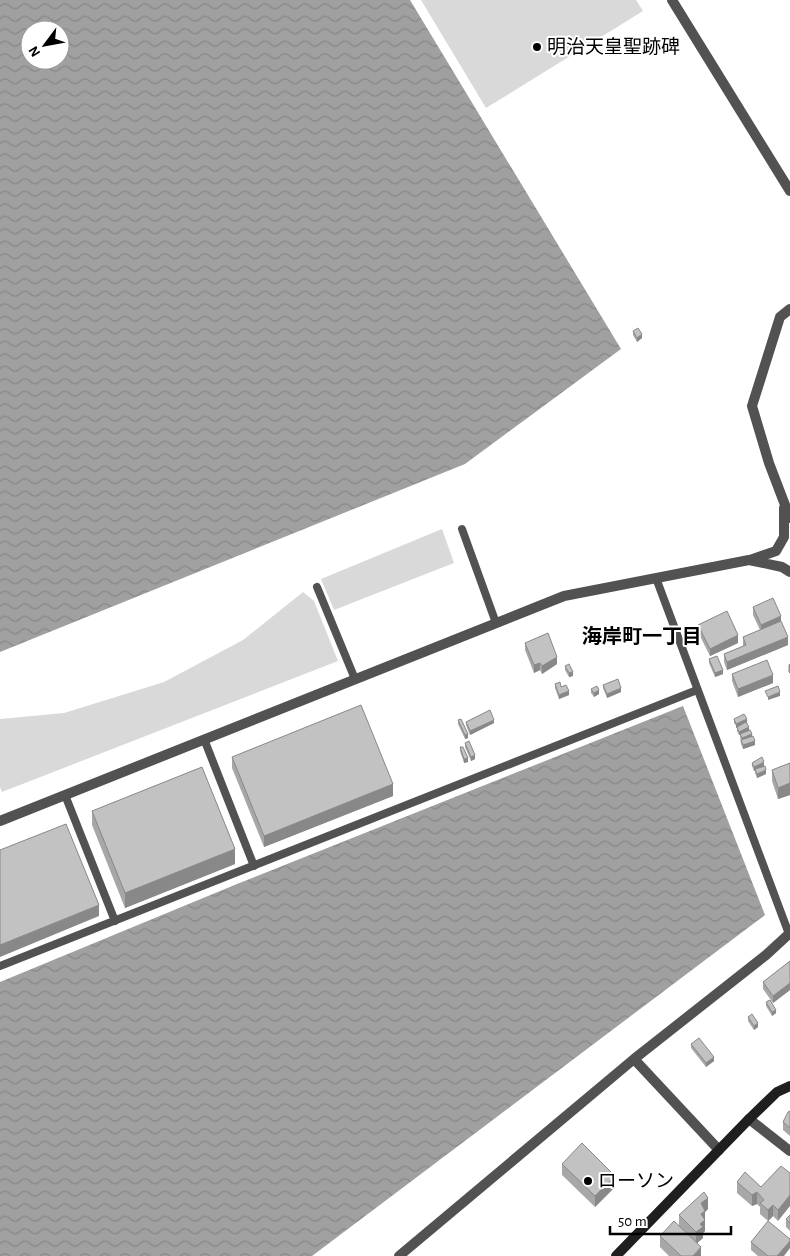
<svg xmlns="http://www.w3.org/2000/svg" width="790" height="1256" viewBox="0 0 790 1256" font-family="'Alegreya Sans','Noto Sans JP',sans-serif">
<defs>
<pattern id="water-waves" width="16" height="10" patternUnits="userSpaceOnUse" patternTransform="scale(1.25)"><rect width="16" height="10" fill="#a0a0a0"/><path d="M0 5q4-4 8 0t8 0" fill="none" stroke="#888"/></pattern>
</defs>
<rect width="100%" height="100%" fill="#fff"/>
<path fill="#d9d9d9" d="M421 0H636L643 11 486 108Z
M442 529 454 563 334 610 321 579Z
M303 592 314 601 338 661 2 792 0 787V719L64 713 164 682 243 640Z"/>
<path fill="url(#water-waves)" fill-rule="evenodd" d="M0 0H410L621 349 465 464 0 652ZM30 30H60V60H30Z
M683 706 765 915 312 1256H0V982L237 884Z"/>
<g fill="none" stroke-linecap="round" stroke-linejoin="round">
<path stroke="#525252" stroke-width="8" d="M462 529 496 623
M656 578 789 934
M317 587 355 679
M204 739 254 866
M65 795 115 921
M0 966 697 690"/>
<path stroke="#525252" stroke-width="10" d="M634 1059 719 1150
M749 1119 790 1151
M399 1256 634 1059 766 955 790 933"/>
<path stroke="#525252" stroke-width="10" d="M672 0 790 191
M790 309 780 317 752 406 769 463 790 518
M750 560 776 551 784 537V508
M0 821 564 596 749 560 782 567 790 572"/>
<path stroke="#1f1f1f" stroke-width="10" d="M616 1256 749 1119 777 1092 790 1086"/>
</g>
<path fill="#a7a7a7" d="M633 331 642 338 637 342 633 335Z
M753 607 781 622 788 645 727 670 724 662V654L743 646V637L760 630 753 615Z
M698 625 738 643 710 656 698 632Z
M525 643 557 664 542 674 540 670 534 673 525 650Z
M709 659 723 674 715 677 709 663Z
M565 666 573 676 569 677 565 670Z
M732 674 773 683 738 697 732 681Z
M555 684 561 687 569 695 559 699 555 688Z
M603 685 621 692 607 698 603 688Z
M591 689 599 694 594 697 591 693Z
M734 719 747 723 755 745 743 749 741 744 740 735H739L737 731V727L734 723Z
M458 720 468 738 465 739 458 724Z
M466 722 494 723 470 735 466 725Z
M465 743 475 759 471 761 465 747Z
M460 747 468 762 464 763 460 751Z
M232 757 393 796 264 847 232 768Z
M752 763 764 766 766 774 757 778 755 773V771H754L752 766Z
M790 763V795L778 799 772 781V770Z
M92 811 235 864 125 908 92 825Z
M790 961V990L773 1003 763 989V982Z
M766 1002 776 1013 772 1016 766 1006Z
M748 1017 758 1027 754 1030 748 1021Z
M691 1044 714 1061 706 1067 691 1048Z
M790 1111V1136L783 1130V1122Z
M562 1164 615 1187 595 1207 562 1175Z
M781 1166 778 1221 773 1216 768 1221 760 1214V1207L757 1204 752 1206 737 1193V1182L761 1187Z
M708 1209 705 1212V1231L703 1233V1238L697 1243 701 1256H669L660 1247V1236L679 1225V1215Z
M790 1215V1231L786 1227V1219Z
M751 1242 784 1256H758L751 1250Z"/>
<path fill="#888" d="M642 334V338L637 342V338Z
M781 616V623L761 632V625Z
M738 635V643L710 656V649Z
M788 637V645L727 670V662Z
M557 657V664L542 674V666Z
M540 663V670L534 673V665Z
M723 670V674L715 677V673Z
M573 672V676L569 677V673Z
M773 675V683L738 697V689Z
M621 688V692L607 698V694Z
M599 690V694L594 697V693Z
M569 691V695L559 699V695Z
M780 692V696L768 700V697Z
M747 719V723L736 728V724Z
M494 720V723L470 735V731Z
M749 727V731L739 735V732Z
M468 734V738L465 739V735Z
M752 734V738L742 742V738Z
M755 741V745L743 749V745Z
M475 755V759L471 761V757Z
M468 758V762L464 763V759Z
M764 762V766L754 771V767Z
M766 770V774L757 778V774Z
M790 783V795L778 799V788Z
M393 784V796L264 847V836Z
M235 849V864L125 908V893Z
M99 905V916L0 957V945Z
M790 983V990L773 1003V996Z
M776 1010V1013L772 1016V1012Z
M758 1023V1027L754 1030V1026Z
M714 1057V1061L706 1067V1063Z
M615 1176V1187L595 1207V1196Z
M757 1192V1204L752 1206V1195Z
M790 1195V1206L778 1221V1210Z
M708 1198V1209L705 1212V1231L703 1233V1238L696 1244V1232L701 1203Z
M773 1205V1216L768 1221V1210Z
M790 1241V1248L784 1256H777Z
M701 1247V1256H693Z"/>
<path fill="#c2c2c2" stroke="#888" d="M638 328 642 334 637 338 633 331Z
M773 598 781 616 761 625 753 607Z
M727 611 738 635 710 649 698 625Z
M781 621 788 637 727 662 724 654 746 645 743 637Z
M548 633 557 657 542 666 540 663 534 665 525 643Z
M717 656 723 670 715 673 709 659Z
M767 660 773 675 738 689 732 674Z
M569 664 573 672 569 673 565 666Z
M790 664V673L789 672V665Z
M618 679 621 688 607 694 603 685Z
M560 682 561 687 566 685 569 691 559 695 555 684Z
M597 686 599 690 594 693 591 689Z
M778 686 780 692 768 697 765 691Z
M361 705 393 784 264 836 232 757Z
M490 710 494 720 470 731 466 722Z
M744 714 747 719 736 724 734 719Z
M461 719 468 734 465 735 458 720Z
M746 722 749 727 739 732 737 727Z
M750 730 752 734 742 738 740 734Z
M753 736 755 741 743 745 741 740Z
M469 741 475 755 471 757 465 743Z
M460 747H463L468 758 464 759Z
M762 757 764 762 754 767 752 763Z
M790 763V783L778 788 772 770Z
M765 766 766 770 757 774 755 769Z
M202 767 235 849 125 893 92 811Z
M66 824 99 905 0 945V850Z
M790 961V983L773 996 763 982Z
M770 1000 776 1010 772 1012 766 1002Z
M752 1014 758 1023 754 1026 748 1017Z
M699 1038 714 1057 706 1063 691 1044Z
M790 1111V1128L783 1122 788 1112Z
M582 1143 615 1176 595 1196 562 1164Z
M781 1166 790 1173V1195L778 1210 773 1205 768 1210 760 1203 764 1200 757 1192 752 1195 737 1182 745 1172 761 1187Z
M704 1192 708 1198 701 1203 705 1211 701 1214 705 1220 700 1224 703 1227 696 1232 679 1215Z
M790 1215V1223L786 1219Z
M674 1221 701 1247 693 1256H681L660 1236Z
M768 1221 790 1239V1241L777 1256H768L751 1242Z"/>
<g fill="#000" stroke="#fff" stroke-width="2">
<circle cx="537" cy="47" r="5"/>
<circle cx="588" cy="1181" r="5"/>
</g>
<g text-anchor="middle" dominant-baseline="central" stroke-width="4" stroke-linejoin="round" paint-order="stroke">
<g font-size="19" fill="#000" stroke="#fff" text-anchor="start">
<text x="547" y="47">明治天皇聖跡碑</text>
<text x="598" y="1181">ローソン</text>
</g>
<g font-size="20" font-weight="bold" fill="#000" stroke="#fff">
<text x="642" y="637">海岸町一丁目</text>
</g>
</g>
<g transform="translate(45 45) rotate(238)"><circle r="24" fill="#ffffff" stroke="#999999"/>
<path d="M0-4L9 19L0 12L-9 19Z" fill="#000000"/>
<text y="-8" font-size="14" font-weight="bold" text-anchor="middle" fill="#000000">N</text>
</g>
<path d="M610 1226v8h121v-8" fill="none" stroke="#000000" stroke-width="2.5"/>
<text x="618" y="1226" font-size="15" fill="#000000" stroke="#ffffff" stroke-width="4" paint-order="stroke">50 m</text>
</svg>
